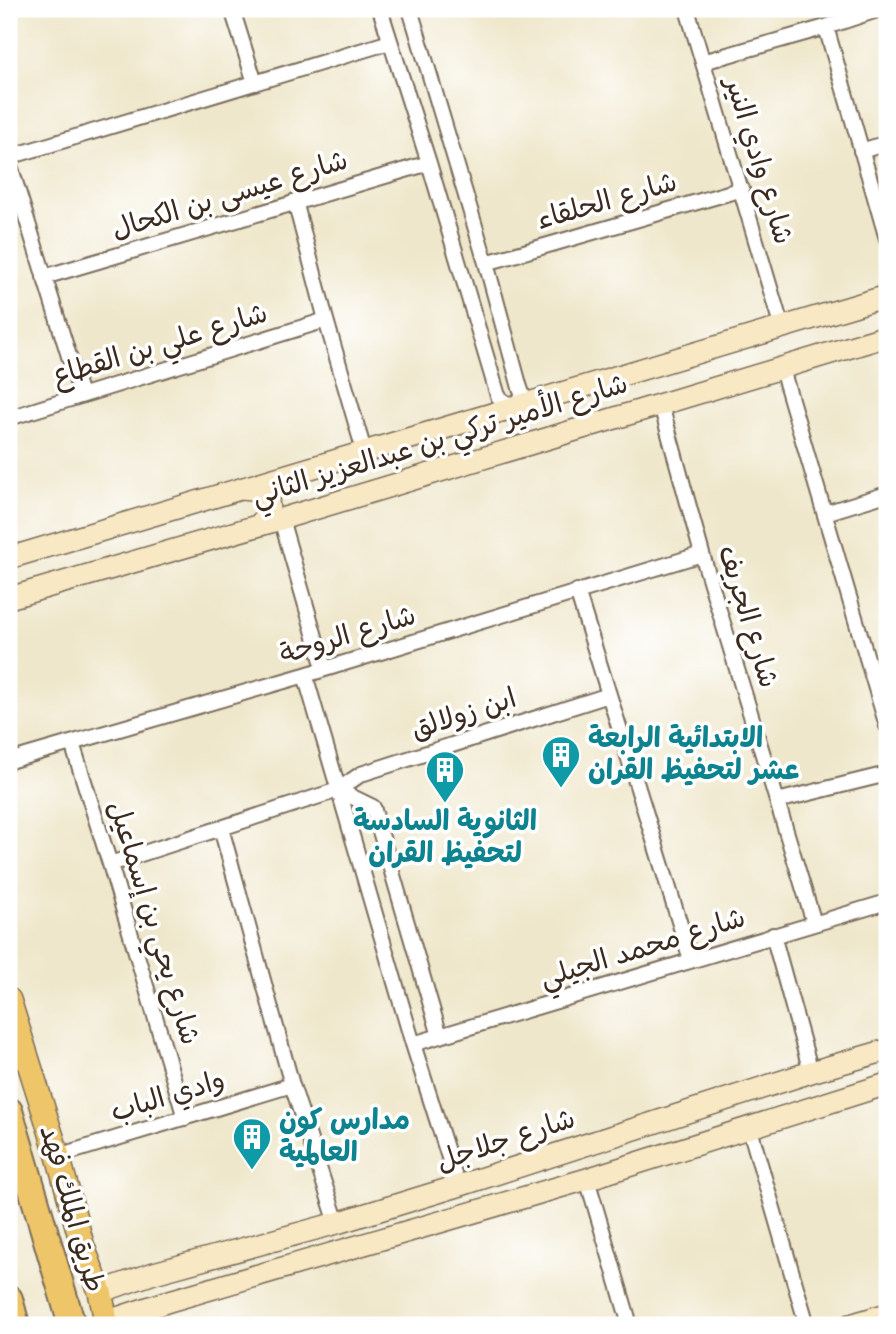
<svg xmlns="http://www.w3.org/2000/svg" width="896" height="1334" viewBox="0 0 896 1334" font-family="Mynerve,'Playpen Sans Arabic',sans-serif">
<rect width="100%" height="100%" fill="#fff"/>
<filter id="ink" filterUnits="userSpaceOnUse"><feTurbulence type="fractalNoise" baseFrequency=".0143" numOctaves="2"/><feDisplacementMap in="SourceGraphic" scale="14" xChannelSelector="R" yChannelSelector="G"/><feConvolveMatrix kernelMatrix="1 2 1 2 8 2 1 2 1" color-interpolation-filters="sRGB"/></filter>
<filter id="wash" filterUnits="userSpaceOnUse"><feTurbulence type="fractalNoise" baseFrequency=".00686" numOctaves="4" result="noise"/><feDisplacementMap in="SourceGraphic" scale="28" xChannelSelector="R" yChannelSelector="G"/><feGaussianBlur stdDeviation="1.57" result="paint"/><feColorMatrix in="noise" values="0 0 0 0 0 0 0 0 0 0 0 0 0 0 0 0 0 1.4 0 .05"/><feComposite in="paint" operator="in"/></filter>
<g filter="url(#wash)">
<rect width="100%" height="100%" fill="#efe7cb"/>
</g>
<g filter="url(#ink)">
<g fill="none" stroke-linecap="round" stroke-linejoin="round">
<g stroke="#7a6c5b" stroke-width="18">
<path id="street" d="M232 9 255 83
M380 9 429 163 498 396 505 403 516 404 523 396 520 388 486 263 410 9
M687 9 782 328
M826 27 887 239
M703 62 826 27 880 9
M861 151 887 143
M9 157 390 42
M9 162 81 395
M295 201 326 320 364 451
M486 263 742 189
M44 277 429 163
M782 369 887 726
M661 405 702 554 814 923
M9 418 326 320
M825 513 887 494
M281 519 324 668
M577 591 691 960
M305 675 413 1044 458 1186
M72 743 110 864 185 1118
M9 761 305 675 702 554
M338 790 373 807 440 1036
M777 801 887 774
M221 828 292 1085 337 1223
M110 864 338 790 361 774 609 695
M773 935 811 1072
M413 1044 887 902
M749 1126 807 1325
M58 1156 292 1085
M587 1179 630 1325"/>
</g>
<g stroke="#7a6c5b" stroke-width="24">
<path id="secondary" d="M243 489 260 491 268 497 269 513 259 525
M9 558 887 296
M9 598 281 519 887 336
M100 1292 154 1273 337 1223 458 1186 811 1072 887 1050
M105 1322 166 1302 587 1179 887 1084
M850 1325 887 1314"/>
</g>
<g stroke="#7a6c5b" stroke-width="26">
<path id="primary" d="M9 1000 58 1156 82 1244 100 1292 107 1325"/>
</g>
<g stroke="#7a6c5b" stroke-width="30">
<path id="highway" d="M9 1111 72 1325
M9 1299 16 1325"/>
</g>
<use href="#street" stroke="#fff" stroke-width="14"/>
<use href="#secondary" stroke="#f8e8c3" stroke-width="21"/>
<use href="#primary" stroke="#eec569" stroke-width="23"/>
<use href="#highway" stroke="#eec569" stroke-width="26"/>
</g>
</g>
<defs>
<g id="building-pin" transform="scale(2.0125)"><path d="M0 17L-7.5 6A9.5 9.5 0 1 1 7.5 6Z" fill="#0f9aa8" stroke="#fff"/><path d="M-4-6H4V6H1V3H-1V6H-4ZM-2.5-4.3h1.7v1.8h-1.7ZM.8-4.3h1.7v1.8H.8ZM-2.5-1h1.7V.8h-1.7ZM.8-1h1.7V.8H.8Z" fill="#fff"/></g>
</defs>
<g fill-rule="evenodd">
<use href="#building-pin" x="561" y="755"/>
<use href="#building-pin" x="445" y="770"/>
<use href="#building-pin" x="252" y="1137"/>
</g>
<g text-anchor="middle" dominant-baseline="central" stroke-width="7" stroke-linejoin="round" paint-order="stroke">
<g font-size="28" fill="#3b2a1e" stroke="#fff">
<text transform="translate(758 161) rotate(73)">شارع وادي النير</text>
<text transform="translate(230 196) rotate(-17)">شارع عيسى بن الكحال</text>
<text transform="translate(607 202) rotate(-16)">شارع الحلقاء</text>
<text transform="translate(160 346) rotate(-17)">شارع علي بن القطاع</text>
<text transform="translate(440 441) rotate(-17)">شارع الأمير تركي بن عبدالعزيز الثاني</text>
<text transform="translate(747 617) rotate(73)">شارع الجريف</text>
<text transform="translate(348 636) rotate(-17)">شارع الروحة</text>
<text transform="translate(464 715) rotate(-18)">ابن زولالق</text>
<text transform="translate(153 923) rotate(73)">شارع يحي بن إسماعيل</text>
<text transform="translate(643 949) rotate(-17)">شارع محمد الجيلي</text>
<text transform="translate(168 1097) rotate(-17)">وادي الباب</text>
<text transform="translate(506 1141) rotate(-18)">شارع جلاجل</text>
<text transform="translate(71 1209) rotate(74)">طريق الملك فهد</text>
</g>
<g font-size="28" font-weight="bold" fill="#0d838f" stroke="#fff" text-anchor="start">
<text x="588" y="739">الابتدائية الرابعة<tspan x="588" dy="32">عشر لتحفيظ القران</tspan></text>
<text x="445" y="822" text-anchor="middle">الثانوية السادسة<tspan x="445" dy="32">لتحفيظ القران</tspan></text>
<text x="279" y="1121">مدارس كون<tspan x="279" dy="32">العالمية</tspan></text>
</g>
</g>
<rect width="896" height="1334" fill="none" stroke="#fff" stroke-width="35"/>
</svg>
